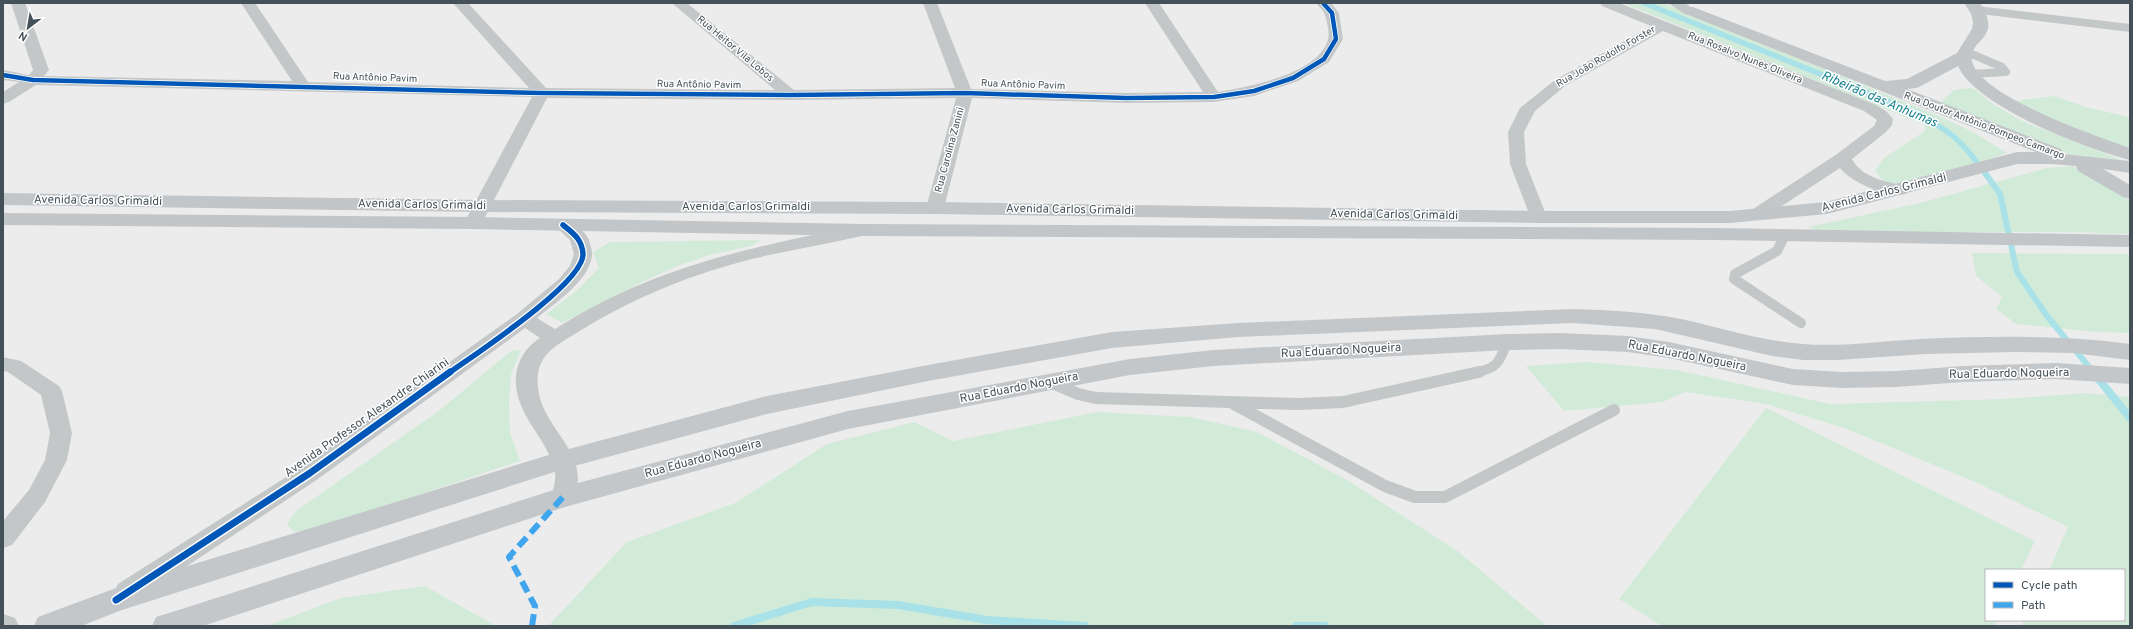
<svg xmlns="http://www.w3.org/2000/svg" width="2133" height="629" viewBox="0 0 2133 629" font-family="Overpass,sans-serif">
<rect width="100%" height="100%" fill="#edecec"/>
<path fill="#d2ebd9" d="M1623 3H1663L1939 116 1975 133 2007 153C1983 161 1913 188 1892 184 1884 182 1880 177 1875 171L1884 158 1925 131V125Z
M1970 88 1976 90 1993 104 2022 121 2122 160 2071 155 1939 104 1954 90Z
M2054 96 2089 108 2130 117V149L2068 126 2014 101Z
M2073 166 2130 201V234L2069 232H1823L1808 227 1920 203 2047 168Z
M761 240 751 246 710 255 680 265 646 280 562 323 546 314 575 292 599 268 593 252 610 242Z
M1972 253 2130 254V333L2096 332 2016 324 1996 309 2002 297 1976 276Z
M521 350 511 375 509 400 510 433 520 461 316 529 294 532 287 524 296 511 440 410 511 351Z
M1587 362 1677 370 1830 404 2004 399 2085 393 2130 397V626H2021L2024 620H2124V570H2049L2068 527 1973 481 1844 428 1766 404 1685 392 1663 402 1564 411 1526 366Z
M1766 408 2035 541 2021 570H1986V620H1998L1995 626H1662L1619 599Z
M1097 412 1191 417 1257 432 1347 480 1459 552 1547 626H548L627 542 735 503 827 444 914 422 953 441Z
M425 586 496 626H266L341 598Z"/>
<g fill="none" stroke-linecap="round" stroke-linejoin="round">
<path stroke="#a8e1e8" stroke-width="5.5" d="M1644 3 1917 113C1948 131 1959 137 1980 167"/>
<path stroke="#a8e1e8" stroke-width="6" d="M1980 166 2000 194 2017 272 2047 316 2094 373"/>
<path stroke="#a8e1e8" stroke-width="8" d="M2093 372 2130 418
M734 626 812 602 898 605 987 620 1085 626
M1296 626H1325"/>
<path stroke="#c4c7c8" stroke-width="8" d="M1967 52 2002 67 2006 72 1970 74"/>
<path stroke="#c4c7c8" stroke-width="10" d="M1785 235 1777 251 1735 274 1734 279 1801 323
M1474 373C1498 368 1499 363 1507 342"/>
<path stroke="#c4c7c8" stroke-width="12" d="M1050 382 1078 394 1096 398 1299 404 1343 402 1479 372
M1234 404 1385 486 1415 497H1445L1614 410"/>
<path fill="#c4c7c8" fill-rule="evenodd" d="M11 3H25L49 70 44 76 292 81 241 3H255L308 82 529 88 453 3H468L546 88 775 90 672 3H687L794 90 955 88 923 3H937L971 89 1127 93 1203 92 1145 3H1159L1218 92C1248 87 1318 74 1328 40 1330 34 1327 21 1325 15 1324 11 1319 7 1316 3H1331L1339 13 1343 39 1329 62 1298 81 1254 96 1214 102 1127 103 972 98 944 208 941 212 935 213 929 212 926 208 956 98 790 100 547 98 482 223 479 227 473 228 467 227 464 223 532 97 36 85 9 102 3 104V92L19 82 3 80V70L29 75 33 70Z
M1600 3H1619L1876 105 1886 111 1893 119 1892 125 1886 132 1852 159C1862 178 1887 182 1906 186L1909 190 1906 194C1887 198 1852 183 1840 168L1762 219 1756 220 1750 219 1747 215 1750 211 1837 154 1874 126 1877 120 1864 111 1663 31 1565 86 1535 111 1524 132 1526 164 1547 217 1544 221 1538 222 1532 221 1510 164 1508 132 1520 108 1555 80 1651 26 1602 6Z
M1668 3H1685L1695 10 1693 13H1683Z
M1977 6 2130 24V32L1972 13 1970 10 1972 7Z
M563 220C572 222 586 231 589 240 590 245 593 251 592 256 588 282 556 302 537 318L555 329C656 265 750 248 865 224L871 226 874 230 871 234C833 243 794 249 756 258 695 273 637 296 583 329 558 345 534 353 538 388 542 431 597 456 571 503L563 506 555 503 551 497C554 487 557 477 554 467 544 434 513 413 516 375 518 359 526 347 540 338L525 328 318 479 136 600 127 603 118 600 114 592 118 584 302 467 517 314 559 279 570 266 574 254 570 240 554 225 557 221Z
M3 357 21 361 59 386 62 391 72 433 67 460 45 502 12 545 3 548V521L29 490 45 460 50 433 41 395 8 372 3 371Z
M3 614 15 618 19 626H3Z"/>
<path fill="#c4c7ca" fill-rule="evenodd" d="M1573 309C1609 310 1646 312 1681 319 1722 328 1762 341 1803 344 1842 347 1882 341 1921 339 1991 336 2061 335 2130 344V360L2073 353 2014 352 1926 354 1838 360H1803L1772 356 1655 329 1573 323 1238 337 1112 348 928 381 767 414 567 468 122 610 81 626H34L38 617 116 588 565 450 767 396 928 365 1112 332 1238 323Z
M1560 333 1628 336 1669 342 1793 369 1842 372 1896 371 1963 366 2056 363 2130 368V384L2056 379 1963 382 1896 387 1842 388 1793 385 1669 358 1628 352 1560 349 1507 350 1214 366 1130 375 848 429 565 507 203 626H152L156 617 166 614 563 487 848 411 1130 359 1214 350 1507 334Z"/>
<path fill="#c2c6c8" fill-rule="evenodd" d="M1964 3H1980C2004 40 1968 38 1972 61 1980 97 2097 136 2130 148V160C2087 149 1976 107 1958 66L1917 88 1907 89 2061 149 2063 154 2130 161V173L2103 169 2130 185V199L2123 197 2078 171 2076 166 2052 164H2017L1827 214 1730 223H1538L935 214 481 212 3 205V193L481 200 935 202 1538 211H1730L1826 202 2017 152H2036L1683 13 1680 10 1683 7H1693L1885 81 1907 79 1957 53 1972 29 1973 22 1971 14Z
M3 213 473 217 865 224 1716 228 2130 235V247L1716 240 865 236 473 229 3 225Z"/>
<path stroke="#3fa5ed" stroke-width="6" stroke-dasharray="12 6" stroke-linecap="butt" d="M532 626 535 606 509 557 563 497"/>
<g stroke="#fff" stroke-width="6">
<path id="cycleway-far2" d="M3 75 33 80 542 93 790 95 965 93 1127 98 1214 97 1254 91 1293 78 1324 59 1336 39 1332 13 1323 3"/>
</g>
<g stroke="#fff" stroke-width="8">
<path id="cycleway-far1" d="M449 373C474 355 584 283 583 254 582 239 573 233 563 225"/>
</g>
<g stroke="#fff" stroke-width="10">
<path id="cycleway" d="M116 600 310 473 450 372"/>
</g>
<use href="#cycleway-far2" stroke="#0057b8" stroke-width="4.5"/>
<use href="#cycleway-far1" stroke="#0057b8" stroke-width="5.5"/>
<use href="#cycleway" stroke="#0057b8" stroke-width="7"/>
</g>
<g text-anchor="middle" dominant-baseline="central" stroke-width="3" stroke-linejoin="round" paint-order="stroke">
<g font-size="10" fill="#455158" stroke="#fff">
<text transform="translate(735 49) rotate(40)">Rua Heitor Vila Lobos</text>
<text transform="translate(1606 57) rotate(-30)">Rua João Rodolfo Forster</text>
<text transform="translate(1745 58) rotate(22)">Rua Rosalvo Nunes Oliveira</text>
<text transform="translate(375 78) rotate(2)">Rua Antônio Pavim</text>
<text transform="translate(699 85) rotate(1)">Rua Antônio Pavim</text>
<text transform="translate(1023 85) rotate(2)">Rua Antônio Pavim</text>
<text transform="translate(1984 126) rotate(21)">Rua Doutor Antônio Pompeo Camargo</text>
<text transform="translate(950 150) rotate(-75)">Rua Carolina Zanini</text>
</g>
<g font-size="12" fill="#455158" stroke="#fff">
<text transform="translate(1884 193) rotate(-14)">Avenida Carlos Grimaldi</text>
<text transform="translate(98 201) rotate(1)">Avenida Carlos Grimaldi</text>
<text transform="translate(422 205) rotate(1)">Avenida Carlos Grimaldi</text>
<text x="746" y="207">Avenida Carlos Grimaldi</text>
<text transform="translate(1070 210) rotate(1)">Avenida Carlos Grimaldi</text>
<text transform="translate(1394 215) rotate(1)">Avenida Carlos Grimaldi</text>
<text transform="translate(1341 351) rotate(-3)">Rua Eduardo Nogueira</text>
<text transform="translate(1687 356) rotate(11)">Rua Eduardo Nogueira</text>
<text transform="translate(2009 374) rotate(-1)">Rua Eduardo Nogueira</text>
<text transform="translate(1019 388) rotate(-11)">Rua Eduardo Nogueira</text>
<text transform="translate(367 418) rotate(-35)">Avenida Professor Alexandre Chiarini</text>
<text transform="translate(703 459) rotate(-15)">Rua Eduardo Nogueira</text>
</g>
<g font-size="13" font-style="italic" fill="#14818e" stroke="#fff">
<text transform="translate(1879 100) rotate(23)">Ribeirão das Anhumas</text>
</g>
</g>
<rect width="2133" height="629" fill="none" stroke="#455158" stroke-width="8"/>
<rect x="1985" y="569" width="140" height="52" fill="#ffffff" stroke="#b5b9bc"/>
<rect x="1993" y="582" width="20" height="6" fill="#0057b8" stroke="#b5b9bc"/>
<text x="2021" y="589" font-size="12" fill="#455158">Cycle path</text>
<rect x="1993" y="602" width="20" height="6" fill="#3fa5ed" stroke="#b5b9bc"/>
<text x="2021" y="609" font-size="12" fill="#455158">Path</text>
<g transform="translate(28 28) rotate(211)" stroke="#ffffff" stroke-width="3" paint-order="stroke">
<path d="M0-3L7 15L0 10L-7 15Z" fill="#455158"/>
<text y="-6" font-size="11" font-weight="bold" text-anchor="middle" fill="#455158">N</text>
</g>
</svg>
